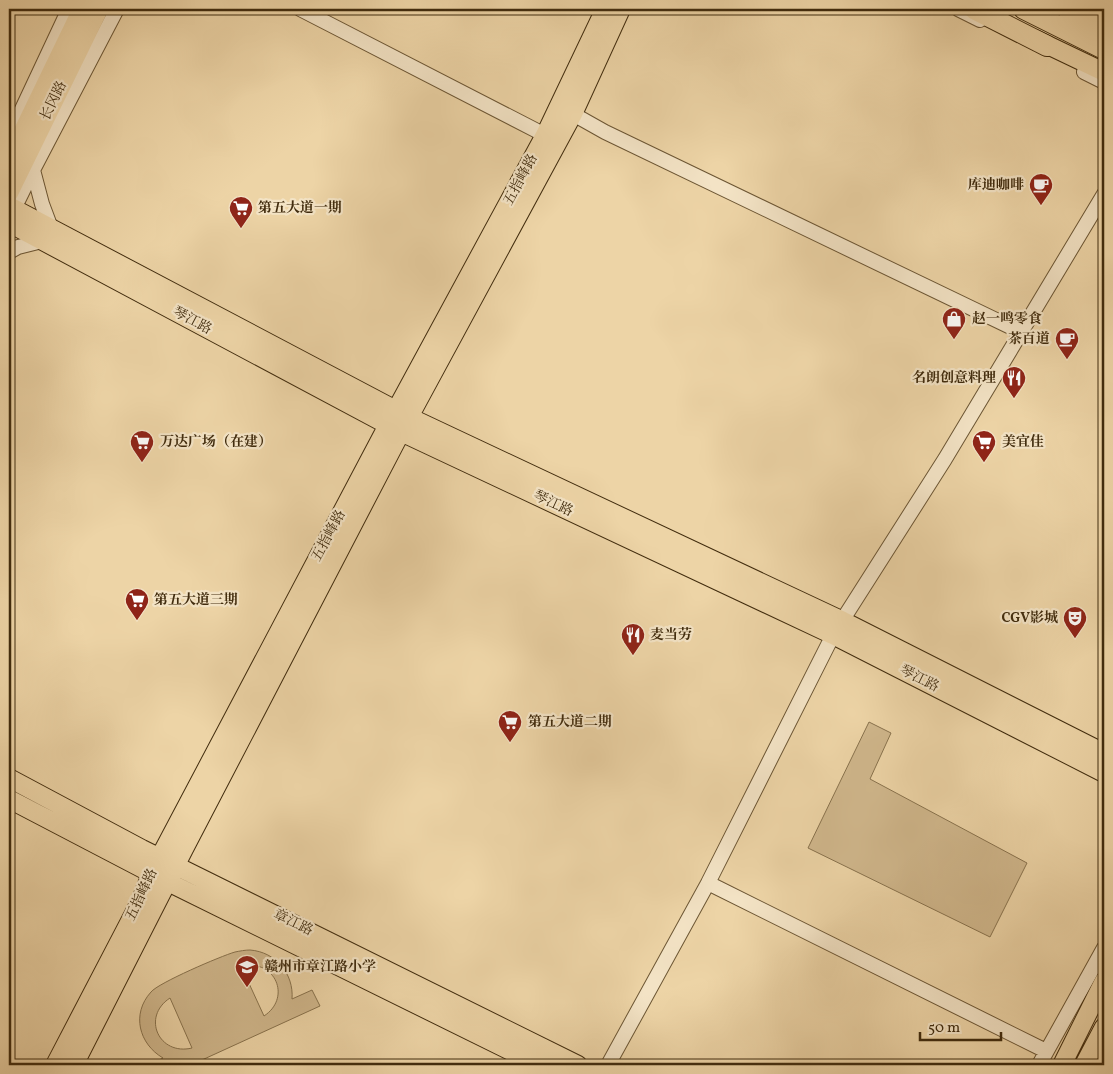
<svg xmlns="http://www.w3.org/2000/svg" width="1113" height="1074" viewBox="0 0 1113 1074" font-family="Vollkorn,'Noto Serif SC',serif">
<rect width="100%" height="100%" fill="#edd4a6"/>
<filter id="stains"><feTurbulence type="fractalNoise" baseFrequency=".004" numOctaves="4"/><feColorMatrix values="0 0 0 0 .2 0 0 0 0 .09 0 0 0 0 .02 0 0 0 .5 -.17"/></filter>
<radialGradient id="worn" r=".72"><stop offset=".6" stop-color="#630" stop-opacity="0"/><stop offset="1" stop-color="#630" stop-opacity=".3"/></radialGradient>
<path fill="#d0b78c" stroke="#88724d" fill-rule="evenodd" d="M869 722 891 733 870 779 1027 863 990 937 808 848Z
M250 950C276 952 294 974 292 999L312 990 320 1006 191 1065H149L163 1058C139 1044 131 1014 151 992 158 983 221 956 235 952 240 951 245 950 250 950ZM246 965C278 963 290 999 264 1016L241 966ZM170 998 192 1048C159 1056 141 1017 170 998Z"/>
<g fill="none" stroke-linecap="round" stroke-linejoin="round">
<g stroke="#6c5634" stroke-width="16">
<path id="minor" d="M300 9 545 135
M958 9 980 20
M1084 72 1104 82
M573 114 605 132 1021 332
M9 137 69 9
M33 170 42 204 51 228
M10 217 33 170 117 9
M9 252 18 247 42 241
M708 883 1046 1051
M608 1065 708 883 833 635 945 459 1104 194
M1039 1065 1104 948"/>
</g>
<g stroke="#412c0e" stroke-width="20">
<path id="major" d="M1035 39 1104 72
M9 160 82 9
M9 193 99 9
M9 206 409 417 843 621 1104 753
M9 223 401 432 833 635 1104 773
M9 778 142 849 578 1065
M9 799 168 882 539 1065
M55 1065 141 900 152 872 388 425 545 135 605 9
M74 1065 184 849 401 432 573 114 621 9
M1062 1065 1104 981
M1084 1065 1104 1027"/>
</g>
<g stroke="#412c0e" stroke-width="22">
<path id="highway" d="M974 9 1047 46
M1024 9 1104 49
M1067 9 1104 28"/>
</g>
<use href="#minor" stroke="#f3e3c5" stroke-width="14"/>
<use href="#major" stroke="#edd4a6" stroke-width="18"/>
<use href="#highway" stroke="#edd4a6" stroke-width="20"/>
</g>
<defs>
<g id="cafe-pin" transform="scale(1.25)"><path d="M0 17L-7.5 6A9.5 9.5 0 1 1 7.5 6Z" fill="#8f2418" stroke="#f3e3c5"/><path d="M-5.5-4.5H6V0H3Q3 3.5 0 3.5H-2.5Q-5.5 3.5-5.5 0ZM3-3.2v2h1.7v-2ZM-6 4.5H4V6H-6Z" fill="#fff"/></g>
<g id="supermarket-pin" transform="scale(1.25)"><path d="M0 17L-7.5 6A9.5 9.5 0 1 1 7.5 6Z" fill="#8f2418" stroke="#f3e3c5"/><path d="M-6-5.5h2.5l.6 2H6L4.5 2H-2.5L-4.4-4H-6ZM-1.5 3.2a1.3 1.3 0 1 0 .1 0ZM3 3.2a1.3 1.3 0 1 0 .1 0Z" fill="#fff"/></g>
<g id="shop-pin" transform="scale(1.25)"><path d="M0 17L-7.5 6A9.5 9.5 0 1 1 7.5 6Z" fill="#8f2418" stroke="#f3e3c5"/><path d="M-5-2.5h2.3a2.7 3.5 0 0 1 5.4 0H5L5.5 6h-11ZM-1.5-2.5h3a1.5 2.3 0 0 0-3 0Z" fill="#fff"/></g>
<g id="restaurant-pin" transform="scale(1.25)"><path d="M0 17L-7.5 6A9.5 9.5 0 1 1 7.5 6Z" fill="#8f2418" stroke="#f3e3c5"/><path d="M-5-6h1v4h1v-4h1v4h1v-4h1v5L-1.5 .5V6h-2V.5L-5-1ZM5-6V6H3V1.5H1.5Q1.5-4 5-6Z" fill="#fff"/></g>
<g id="theatre-pin" transform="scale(1.25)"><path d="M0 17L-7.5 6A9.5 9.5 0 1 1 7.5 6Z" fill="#8f2418" stroke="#f3e3c5"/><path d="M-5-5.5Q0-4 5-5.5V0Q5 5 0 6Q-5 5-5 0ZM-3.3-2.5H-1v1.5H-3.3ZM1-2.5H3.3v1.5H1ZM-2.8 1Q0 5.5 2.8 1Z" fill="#fff"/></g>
<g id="school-pin" transform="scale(1.25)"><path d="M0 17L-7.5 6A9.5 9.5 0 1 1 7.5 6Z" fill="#8f2418" stroke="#f3e3c5"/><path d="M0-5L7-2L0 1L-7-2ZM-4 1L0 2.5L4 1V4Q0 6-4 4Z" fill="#fff"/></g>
</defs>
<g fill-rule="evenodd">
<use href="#cafe-pin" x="1041" y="185"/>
<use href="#supermarket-pin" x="241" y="208"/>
<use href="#shop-pin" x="954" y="319"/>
<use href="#cafe-pin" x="1067" y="339"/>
<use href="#restaurant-pin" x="1014" y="378"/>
<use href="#supermarket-pin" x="142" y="442"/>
<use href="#supermarket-pin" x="984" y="442"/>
<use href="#supermarket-pin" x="137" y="600"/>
<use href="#theatre-pin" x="1075" y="618"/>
<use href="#restaurant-pin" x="633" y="635"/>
<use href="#supermarket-pin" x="510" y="722"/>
<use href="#school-pin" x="247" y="967"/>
</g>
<g text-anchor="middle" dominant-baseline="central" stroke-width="4.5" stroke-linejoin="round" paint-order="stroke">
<g font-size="14" fill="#412c0e" stroke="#f3e3c5">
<text transform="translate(54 101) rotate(-64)">长冈路</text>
<text transform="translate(521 180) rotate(-62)">五指峰路</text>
<text transform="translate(192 321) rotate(28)">琴江路</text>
<text transform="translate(553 504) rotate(25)">琴江路</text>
<text transform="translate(329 536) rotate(-62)">五指峰路</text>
<text transform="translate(919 679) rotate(27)">琴江路</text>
<text transform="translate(142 895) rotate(-65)">五指峰路</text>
<text transform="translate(293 923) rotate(26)">章江路</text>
</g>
<g font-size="14" font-weight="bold" fill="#412c0e" stroke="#f3e3c5" text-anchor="start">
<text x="1024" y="185" text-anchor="end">库迪咖啡</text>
<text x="258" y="208">第五大道一期</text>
<text x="972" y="319">赵一鸣零食</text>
<text x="1050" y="339" text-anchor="end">茶百道</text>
<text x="996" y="378" text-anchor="end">名朗创意料理</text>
<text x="160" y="442">万达广场（在建）</text>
<text x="1002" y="442">美宜佳</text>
<text x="154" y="600">第五大道三期</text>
<text x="1058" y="618" text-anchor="end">CGV影城</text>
<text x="650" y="635">麦当劳</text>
<text x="528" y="722">第五大道二期</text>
<text x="264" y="967">赣州市章江路小学</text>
</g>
</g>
<rect width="1113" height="1074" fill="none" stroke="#edd4a6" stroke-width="30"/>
<rect x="10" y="10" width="1093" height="1054" fill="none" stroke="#412c0e" stroke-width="2.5"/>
<rect x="15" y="15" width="1083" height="1044" fill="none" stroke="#412c0e"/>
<path d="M920 1032v8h81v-8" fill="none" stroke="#412c0e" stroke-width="2.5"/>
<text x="928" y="1032" font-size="15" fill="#412c0e" stroke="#f3e3c5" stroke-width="4" paint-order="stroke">50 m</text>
<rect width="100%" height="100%" filter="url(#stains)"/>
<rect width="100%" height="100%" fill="url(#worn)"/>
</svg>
